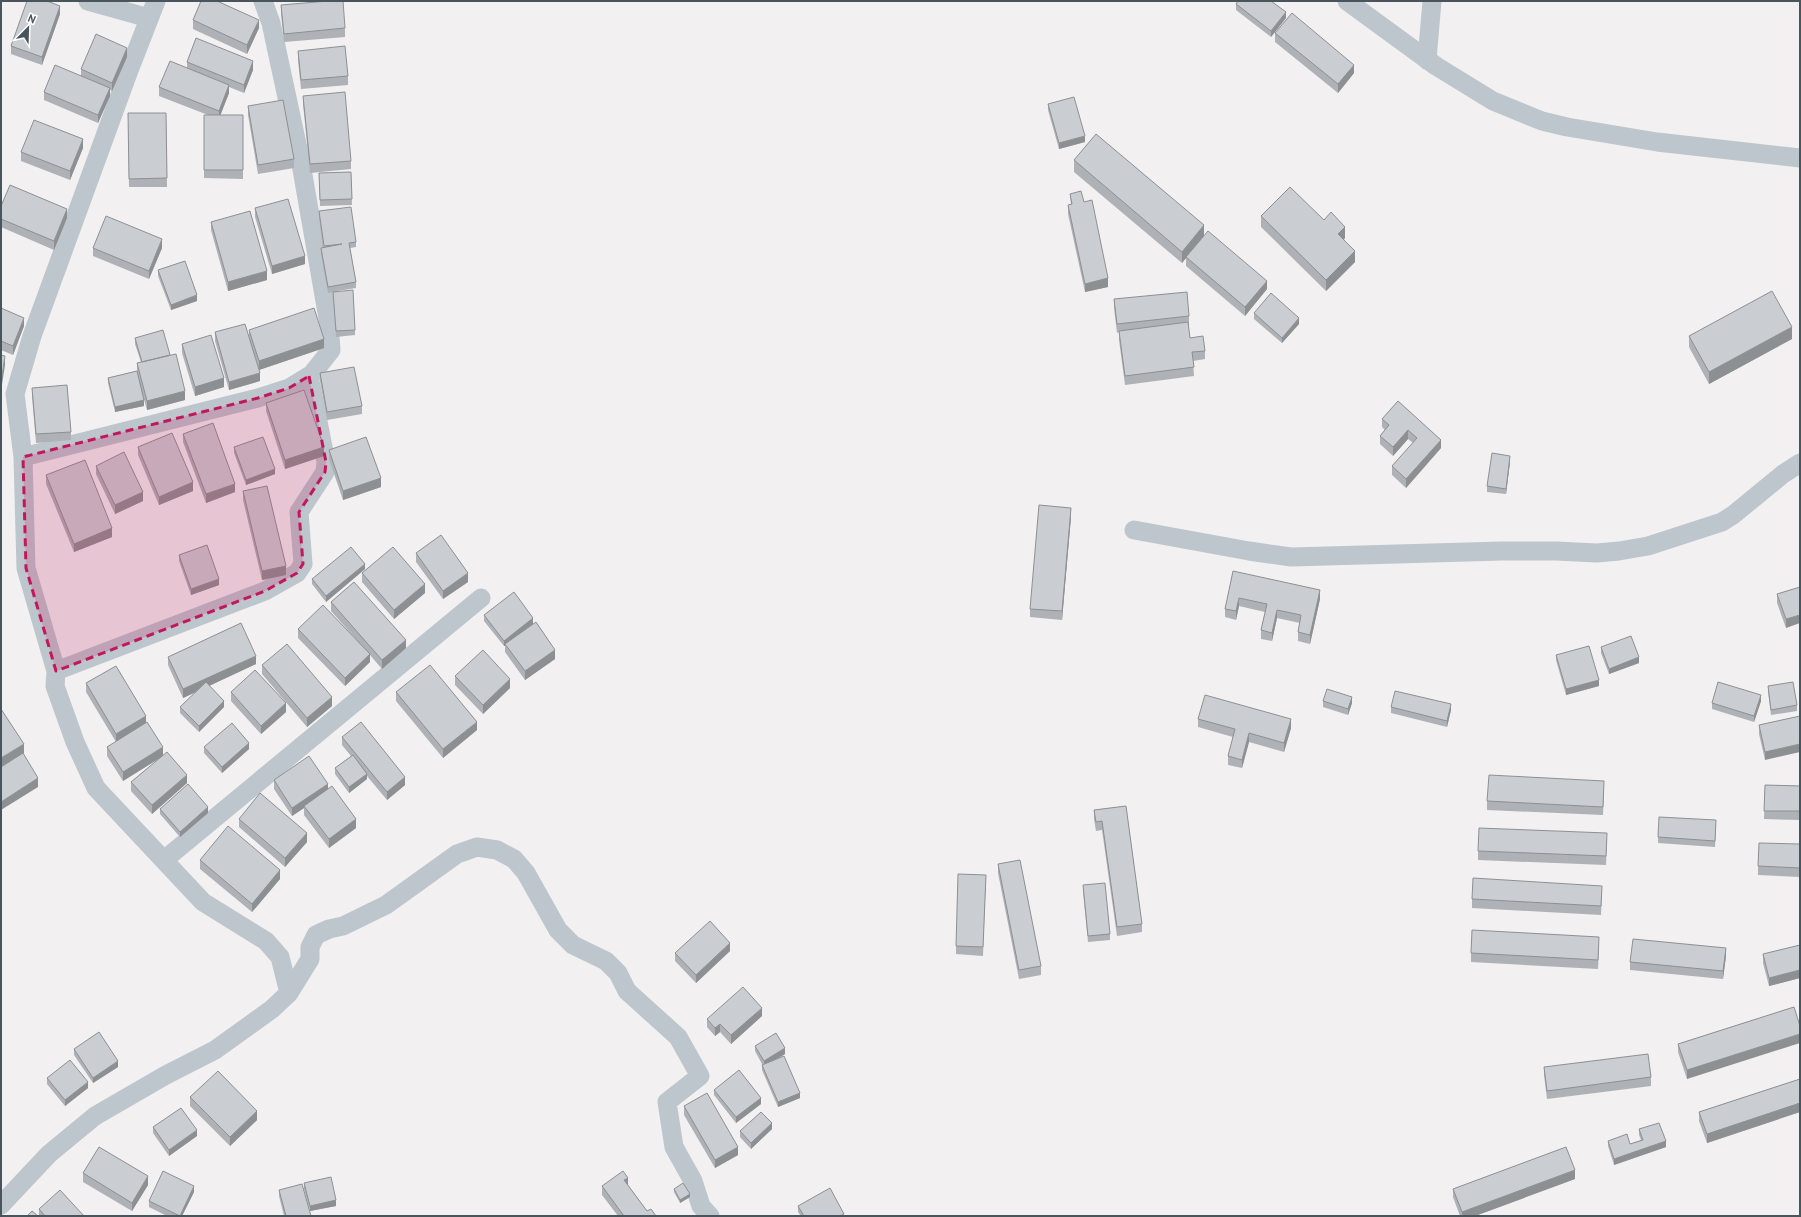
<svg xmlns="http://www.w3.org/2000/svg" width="1801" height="1217" viewBox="0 0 1801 1217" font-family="'PT Sans',sans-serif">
<rect width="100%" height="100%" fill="#f2f0f0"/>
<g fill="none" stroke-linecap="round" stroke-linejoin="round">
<path stroke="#bcc6cc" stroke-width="19" d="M88 1 149 18
M1347 1 1436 66 1493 101 1542 121 1567 127 1657 142 1800 158
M1427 60 1432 1
M23 457 258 398 289 388 312 374 331 350 329 324 300 158 271 23 263 1
M1134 530 1249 551 1291 557 1502 551H1556L1597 553 1619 551 1648 546 1722 522 1733 515 1783 474 1800 463
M56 671 265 591 297 573 303 564 299 512 325 472 326 462 309 376
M164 860 481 598
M289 993 310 959V947L316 935 329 929 343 926 386 905 457 854 477 847 497 850 514 859 526 873 558 930 573 945 606 961 618 973 627 991 678 1037 700 1076 667 1102 674 1147 693 1181 701 1206 710 1216
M1 1205 49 1154 95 1116 166 1075 215 1050 272 1009 289 993 280 957 266 941 203 902 96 788 75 742 55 686 56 671 26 568 23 457 15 394 32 336 128 73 156 1"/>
</g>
<path fill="#aeb1b5" d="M1236 4 1286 18 1271 37 1236 10Z
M281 5 345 28V37L284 42 281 14Z
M60 14 42 65 11 54V46Z
M193 20 259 28 247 54 193 29Z
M1275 33 1354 73 1338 93 1275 42Z
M298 51 348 76V85L301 89 298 60Z
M127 57 112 91 110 90V96L98 123 44 100V92L81 75V69Z
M187 62 253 70 244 93 229 87V93L220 115H243V179L204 178V115H208L159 96V87L187 68Z
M303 96 351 161V169L310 173 303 104Z
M1048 104 1085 142 1059 149 1048 110Z
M248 106 294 159V168L258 174 248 115Z
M128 113H166L167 187H129Z
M83 148 70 180 21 161V152Z
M1074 160 1204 236 1267 289 1245 316 1186 266V258L1182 263 1074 172Z
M351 172 352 205 320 206 319 173Z
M1070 194 1084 202 1108 287 1085 292 1068 214V205L1071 204Z
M1 206 67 218 54 250 1 227Z
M255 208 305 264 272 274 255 217Z
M319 211 356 242V247L350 248 356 282V288L337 291 355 330V335L336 337 333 292 328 293 321 254V248H323L319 217Z
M1261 216 1324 220 1345 238 1344 240 1355 262 1326 291 1261 227Z
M211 222 267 280 228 291 211 230Z
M93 248H162L149 279 93 256Z
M158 270 197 301 171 310 158 276Z
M1114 299 1189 316V325H1188L1190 338 1205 351V359L1193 361 1194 376 1125 385 1119 340V332L1117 333 1114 308Z
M1 308 24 326 13 355 1 350Z
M1254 313 1299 324 1282 343 1254 319Z
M249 330 324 348 259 370 254 353 260 381 229 390 215 341V332L249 337Z
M1689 336 1792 339 1709 384 1689 347Z
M135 338 170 355 185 400 147 410 141 389 144 406 115 412 108 383V378L137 371V363L141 362 135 344Z
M182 344 224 387 195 396 182 353Z
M320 373 362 406V414L327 420 320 381Z
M32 388 71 432V440L36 443 32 396Z
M1398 401 1441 448 1406 488 1392 475V466L1413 443 1408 439 1393 456 1380 444V436L1385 430 1382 427V419Z
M266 403 324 456 285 469 266 411Z
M183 434 235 492 206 503 183 442Z
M138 447 193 491 159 505 138 455Z
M234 447 275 474 246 485 234 453Z
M329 450 381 487 343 500 329 459Z
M1510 462 1506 494 1487 492V486Z
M96 466 143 501 115 514 96 474Z
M46 475 112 537 74 552 46 484Z
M243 491 286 575 262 580 243 500Z
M1071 517 1062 620 1030 617V609Z
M416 553 468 582 443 599 416 562Z
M179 555 219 585 191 595 179 561Z
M365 569 326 602 312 584V579Z
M1233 571 1320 599 1310 644 1298 641V632L1300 623 1277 618 1272 641 1261 639V630L1265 612 1239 606 1236 620 1225 617V609Z
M362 573 425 593 394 619 362 582Z
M1800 587 1786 628 1777 603V594Z
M331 602 406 648 382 669 370 655V662L345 686 298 638V629L355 638 331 611Z
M484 615 533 624 555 659 525 680 505 652V646H504L484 621Z
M1601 647 1639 663 1609 674 1601 653Z
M1556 655 1599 686 1566 695 1556 660Z
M168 657 256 664 209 686 224 707 199 732 180 713V707L196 692 183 698 168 665Z
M262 665 332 706 307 727 262 674Z
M455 676 510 688 483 714 455 685Z
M86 683 146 723 163 755 187 783 152 814 131 791V782L160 758 123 781 107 756V747L116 742 86 692Z
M1768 686 1797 705V711L1771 715 1768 692Z
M231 692 286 712 261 734 231 701Z
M396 692 477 730 443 758 396 701Z
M1323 701 1352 703 1348 715 1323 707Z
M1761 701 1754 722 1712 709V703Z
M1391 707 1451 710 1447 727 1391 713Z
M1800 716 1765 760 1759 734V725Z
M1198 719 1291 728 1284 752 1249 742 1242 768 1228 765V756L1233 737 1198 727Z
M342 737 405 785 387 800 367 776V779L349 793 335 774V768L351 756 342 745Z
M204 747 249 749 222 773 204 753Z
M274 780 328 789 356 828 329 848 304 815V808L292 816 274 789Z
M1765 785 1800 786V820L1764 819Z
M1604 790 1603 815 1487 810V801Z
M1126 806 1142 924V932L1117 936 1102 830 1096 831 1094 819V810Z
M160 809 208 813 180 837 160 814Z
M239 819 307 842 285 867 239 827Z
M1716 826 1715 847 1658 843V837Z
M1607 841 1606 865 1478 860V851Z
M1800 844V877L1758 875V866Z
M200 860 280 879 252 912 200 869Z
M998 864 1041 966V975L1019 979 998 873Z
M986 875 983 956 956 954V946Z
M1083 885 1110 934V940L1088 942 1083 891Z
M1602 894 1601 915 1472 908V899Z
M1800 945V978L1769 986 1763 963V954Z
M1599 946 1598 969 1471 962V953Z
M730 951 696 983 675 961V953Z
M1726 956 1723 979 1630 970V962Z
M1794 1007 1687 1079 1678 1052V1044Z
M762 1016 731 1044 720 1032 715 1036 707 1027V1019Z
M755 1046 785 1054 777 1059 800 1098 778 1107 762 1070V1064L755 1051Z
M74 1049 118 1067 93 1083 74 1055Z
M1544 1067 1651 1077V1086L1547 1099 1544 1075Z
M47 1078 88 1088 65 1106 47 1084Z
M1800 1079V1112L1707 1143 1699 1121V1112Z
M714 1090 761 1104 736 1123 714 1095Z
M190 1097 257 1120 230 1146 190 1106Z
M684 1106 738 1155 715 1168 684 1115Z
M153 1127 197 1136 169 1156 153 1133Z
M772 1129 751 1149 740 1137V1131Z
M1639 1129 1666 1147 1614 1165 1608 1146V1141L1630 1144 1641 1140 1639 1135Z
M83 1173 148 1185 132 1211 83 1182Z
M1575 1179 1475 1216H1460L1453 1197V1189Z
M304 1183 336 1206 310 1211 304 1189Z
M628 1185 647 1211 656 1216H618L602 1195V1186Z
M674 1189 690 1197 680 1203 674 1192Z
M279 1190 311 1216H284L279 1196Z
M194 1192 182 1216H167L149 1207V1201Z
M798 1206 844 1216H801L798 1212Z
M39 1209 84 1216H40L39 1215Z"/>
<path fill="#8d9093" d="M60 6V14L42 65V57Z
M1286 12V18L1271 37V31Z
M259 20V28L247 54V45Z
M127 48V57L112 91V83Z
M253 61V70L244 93V85Z
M1354 65V73L1338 93V84Z
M229 85V93L219 119V111Z
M110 88V96L98 123V115Z
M1085 136V142L1059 149V143Z
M83 139V148L70 180V171Z
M67 209V218L54 250V241Z
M1204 225V237L1186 257V258L1182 263V252Z
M1345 227V238L1338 245V234Z
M162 239V248L149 279V271Z
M1355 251V262L1326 291V280Z
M305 256V264L272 274V266Z
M267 271V280L228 291V282Z
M1108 278V287L1085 292V284Z
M1267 281V289L1245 316V307Z
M197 295V301L171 310V305Z
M24 318V326L13 355V346Z
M1299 318V324L1282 343V338Z
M1792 327V339L1709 384V372Z
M324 339V348L259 370V361Z
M5 356V365L1 391V382Z
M260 373V381L229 390V382Z
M224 378V387L195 396V387Z
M185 391V400L147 410V401Z
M144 400V406L115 412V407Z
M1408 430V439L1393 456V447Z
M1441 440V448L1406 488V479Z
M324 447V456L285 469V460Z
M1510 456V462L1506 494V489Z
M275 469V474L246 485V480Z
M381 478V487L343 500V491Z
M193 482V491L159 505V497Z
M235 484V492L206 503V494Z
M143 492V501L115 514V505Z
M1071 508V517L1062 620V611Z
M112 528V537L74 552V544Z
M365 564V569L326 602V596Z
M286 566V575L262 580V571Z
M468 573V582L443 599V591Z
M219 579V585L191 595V589Z
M425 584V593L394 619V610Z
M1320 590V599L1310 644V635Z
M1239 598V606L1236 620V611Z
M1277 610V618L1272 641V633Z
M1800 615V623L1786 628V619Z
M533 618V624L505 644V646H504V641Z
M406 640V648L382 669V660Z
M555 650V659L525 680V671Z
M370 654V662L345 686V678Z
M256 656V664L183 698V689Z
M1639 657V663L1609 674V669Z
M510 679V688L483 714V705Z
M1599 680V686L1566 695V689Z
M1761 695V701L1754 722V716Z
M332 697V706L307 727V718Z
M1352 697V703L1348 715V709Z
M224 701V707L199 732V726Z
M286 703V712L261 734V726Z
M1451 704V710L1447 727V721Z
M146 716V725L116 743V734Z
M1291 719V728L1284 752V743Z
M477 722V730L443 758V749Z
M1249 733V742L1242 768V760Z
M249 743V749L222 773V767Z
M24 744V753L1 767V758Z
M1800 744V752L1765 760V752Z
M163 747V756L123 781V772Z
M367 774V779L349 793V787Z
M187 775V783L152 814V805Z
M405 777V785L387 800V792Z
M38 778V787L1 810V802Z
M328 784V793L304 806V808L292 816V808Z
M208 807V813L180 837V832Z
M356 819V828L329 848V839Z
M307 833V842L285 867V858Z
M280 870V879L252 912V904Z
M730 943V951L696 983V975Z
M1726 948V956L1723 979V971Z
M1800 970V978L1769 986V978Z
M762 1008V1016L731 1044V1035Z
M720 1024V1032L715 1036V1028Z
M1800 1034V1043L1687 1079V1070Z
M785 1048V1054L764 1066V1061Z
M118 1061V1067L93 1083V1078Z
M88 1082V1088L65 1106V1100Z
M800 1093V1098L778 1107V1102Z
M761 1098V1104L736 1123V1117Z
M1800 1103V1112L1707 1143V1134Z
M257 1111V1120L230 1146V1137Z
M772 1123V1129L751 1149V1143Z
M197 1130V1136L169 1156V1150Z
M1666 1141V1147L1614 1165V1159Z
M738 1147V1155L715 1168V1160Z
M1575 1170V1179L1475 1216H1462V1212Z
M148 1176V1185L132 1211V1203Z
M628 1178V1186L624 1180Z
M194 1186V1192L182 1216H180Z
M690 1194V1197L680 1203V1200Z
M336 1200V1206L310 1211V1206Z"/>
<path fill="#caced2" stroke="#8d9093" d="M27 1H47L60 6 42 57 11 46Z
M201 1H217L259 20 247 45 193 20Z
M328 1H343L345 28 284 34 281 5Z
M1238 1H1271L1286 12 1271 31 1236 4Z
M1292 13 1354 65 1338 84 1275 33Z
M96 34 127 48 112 83 81 69Z
M196 38 253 61 244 85 187 62Z
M345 46 348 76 301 80 298 51Z
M170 61 229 85 219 111 159 87Z
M55 65 110 88 98 115 44 92Z
M345 92 351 161 310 164 303 96Z
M1074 97 1085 136 1059 143 1048 104Z
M283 100 294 159 258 165 248 106Z
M128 113H166L167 178 129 179Z
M204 115H243V170H204Z
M34 120 83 139 70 171 21 152Z
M1096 134 1204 225 1182 252 1074 160Z
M351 172 352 199 320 200 319 173Z
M10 185 67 209 54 241 1 219V206Z
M1290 187 1324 220 1331 212 1345 227 1338 234 1355 251 1326 280 1261 216Z
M1081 191 1084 202 1092 200 1108 278 1085 284 1068 205 1072 204 1070 194Z
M288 199 305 256 272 266 255 208Z
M351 207 356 242 349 243 356 282 328 287 321 248 342 244 324 246 319 211Z
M250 211 267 271 228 282 211 222Z
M106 216 162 239 149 271 93 248Z
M1208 231 1267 281 1245 307 1186 257Z
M185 261 197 295 171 305 158 270Z
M353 290 355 330 336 331 333 292Z
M1772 291 1792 327 1709 372 1689 336Z
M1187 292 1189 316 1117 324 1114 299Z
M1271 293 1299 318 1282 338 1254 313Z
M1 308 24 318 13 346 1 341Z
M314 308 324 339 259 361 249 330Z
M1188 322 1190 338 1203 336 1205 351 1192 352 1194 367 1125 376 1119 331Z
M245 324 260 373 229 382 215 332Z
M163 330 170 355 142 362 135 338Z
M211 335 224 378 195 387 182 344Z
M176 354 185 391 147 401 137 363Z
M1 355 5 356 1 382Z
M354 367 362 406 327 412 320 373Z
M137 371 144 400 115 407 108 378Z
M67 385 71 432 36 434 32 388Z
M304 390 324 447 285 460 266 403Z
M1398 401 1441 440 1406 479 1392 466 1417 438 1408 430 1393 447 1380 436 1389 425 1382 419Z
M213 423 235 484 206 494 183 434Z
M172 433 193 482 159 497 138 447Z
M263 437 275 469 246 480 234 447Z
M366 437 381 478 343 491 329 450Z
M124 452 143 492 115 505 96 466Z
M1492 453 1510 456 1506 489 1487 486Z
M85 460 112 528 74 544 46 475Z
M267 486 286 566 262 571 243 491Z
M1039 505 1071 508 1062 611 1030 609Z
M441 535 468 573 443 591 416 553Z
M207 545 219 579 191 589 179 555Z
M351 547 365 564 326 596 312 579Z
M393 547 425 584 394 610 362 573Z
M1233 571 1320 590 1310 635 1298 632 1301 615 1277 610 1272 633 1261 630 1267 604 1239 598 1236 611 1225 609Z
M354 582 406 640 382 660 331 602Z
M1800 587V615L1786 619 1777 594Z
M514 592 533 618 504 641 484 615Z
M323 605 370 654 345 678 298 629Z
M536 622 555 650 525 671 505 644Z
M241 623 256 656 183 689 168 657Z
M1631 636 1639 657 1609 669 1601 647Z
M287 644 332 697 307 718 262 665Z
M1589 646 1599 680 1566 689 1556 655Z
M483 650 510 679 483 705 455 676Z
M430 665 477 722 443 749 396 692Z
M116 666 146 716 116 734 86 683Z
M255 670 286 703 261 726 231 692Z
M206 682 224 701 199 726 180 707Z
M1718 682 1761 695 1754 716 1712 703Z
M1793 682 1797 705 1771 710 1768 686Z
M1327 689 1352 697 1348 709 1323 701Z
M1395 691 1451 704 1447 721 1391 707Z
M1205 695 1291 719 1284 743 1249 733 1242 760 1228 756 1235 729 1198 719Z
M1 709 24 744 1 758Z
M1800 716V744L1765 752 1759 725Z
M147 722 163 747 123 772 107 747Z
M361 722 405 777 387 792 342 737Z
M232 723 249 743 222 767 204 747Z
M167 752 187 775 152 805 131 782Z
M23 753 38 778 1 802V767Z
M353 755 367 774 349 787 335 768Z
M309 756 328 784 292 808 274 780Z
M1489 775 1604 781 1603 807 1487 801Z
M188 784 208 807 180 832 160 809Z
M1765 785 1800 786V811H1764Z
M332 786 356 819 329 839 304 806Z
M260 793 307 833 285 858 239 819Z
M1126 806 1142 924 1117 927 1102 821 1096 822 1094 810Z
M1659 817 1716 820 1715 841 1658 837Z
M228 826 280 870 252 904 200 860Z
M1479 828 1607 833 1606 856 1478 851Z
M1759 843 1800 844V868L1758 866Z
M1020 860 1041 966 1019 970 998 864Z
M958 874 986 875 983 947 956 946Z
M1473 878 1602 886 1601 906 1472 899Z
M1105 883 1110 934 1088 936 1083 885Z
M710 921 730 943 696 975 675 953Z
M1472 930 1599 937 1598 960 1471 953Z
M1633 939 1726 948 1723 971 1630 962Z
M1800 945V970L1769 978 1763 954Z
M743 987 762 1008 731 1035 720 1024 715 1028 707 1019Z
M1794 1007 1800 1026V1034L1687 1070 1678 1044Z
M99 1032 118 1061 93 1078 74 1049Z
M776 1033 785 1048 764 1061 755 1046Z
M1648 1054 1651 1077 1547 1091 1544 1067Z
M784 1056 800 1093 778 1102 762 1065Z
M70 1060 88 1082 65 1100 47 1078Z
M739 1070 761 1098 736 1117 714 1090Z
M218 1071 257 1111 230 1137 190 1097Z
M1800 1079V1103L1707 1134 1699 1112Z
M707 1093 738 1147 715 1160 684 1106Z
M181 1108 197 1130 169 1150 153 1127Z
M761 1112 772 1123 751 1143 740 1131Z
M1659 1123 1666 1141 1614 1159 1608 1141 1627 1134 1630 1144 1643 1140 1639 1129Z
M99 1147 148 1176 132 1203 83 1173Z
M1566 1147 1575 1170 1462 1212 1453 1189Z
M163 1171 194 1186 180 1216 149 1201Z
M623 1171 628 1178 624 1180 647 1211 651 1209 656 1216H624L602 1186Z
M331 1177 336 1200 310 1206 304 1183Z
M683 1183 690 1194 680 1200 674 1189Z
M302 1184 311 1216H286L279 1190Z
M830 1188 844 1214 840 1216H804L798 1206Z
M60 1190 84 1216H45L39 1209Z
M32 1211 38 1216H27Z"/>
<path fill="#c2185b" fill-opacity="0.2" stroke="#c2185b" stroke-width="3" stroke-dasharray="8 5" stroke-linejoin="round" d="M309 376 326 462 325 472 299 512 303 564 297 573 265 591 56 671 26 568 23 457 258 398 289 388Z"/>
<rect width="1801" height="1217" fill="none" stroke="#49555d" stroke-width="4"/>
<g transform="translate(28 28) rotate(23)" stroke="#ffffff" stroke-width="3" paint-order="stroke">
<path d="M0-3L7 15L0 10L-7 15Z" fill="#49555d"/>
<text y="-6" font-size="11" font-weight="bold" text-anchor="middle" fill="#49555d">N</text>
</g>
</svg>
